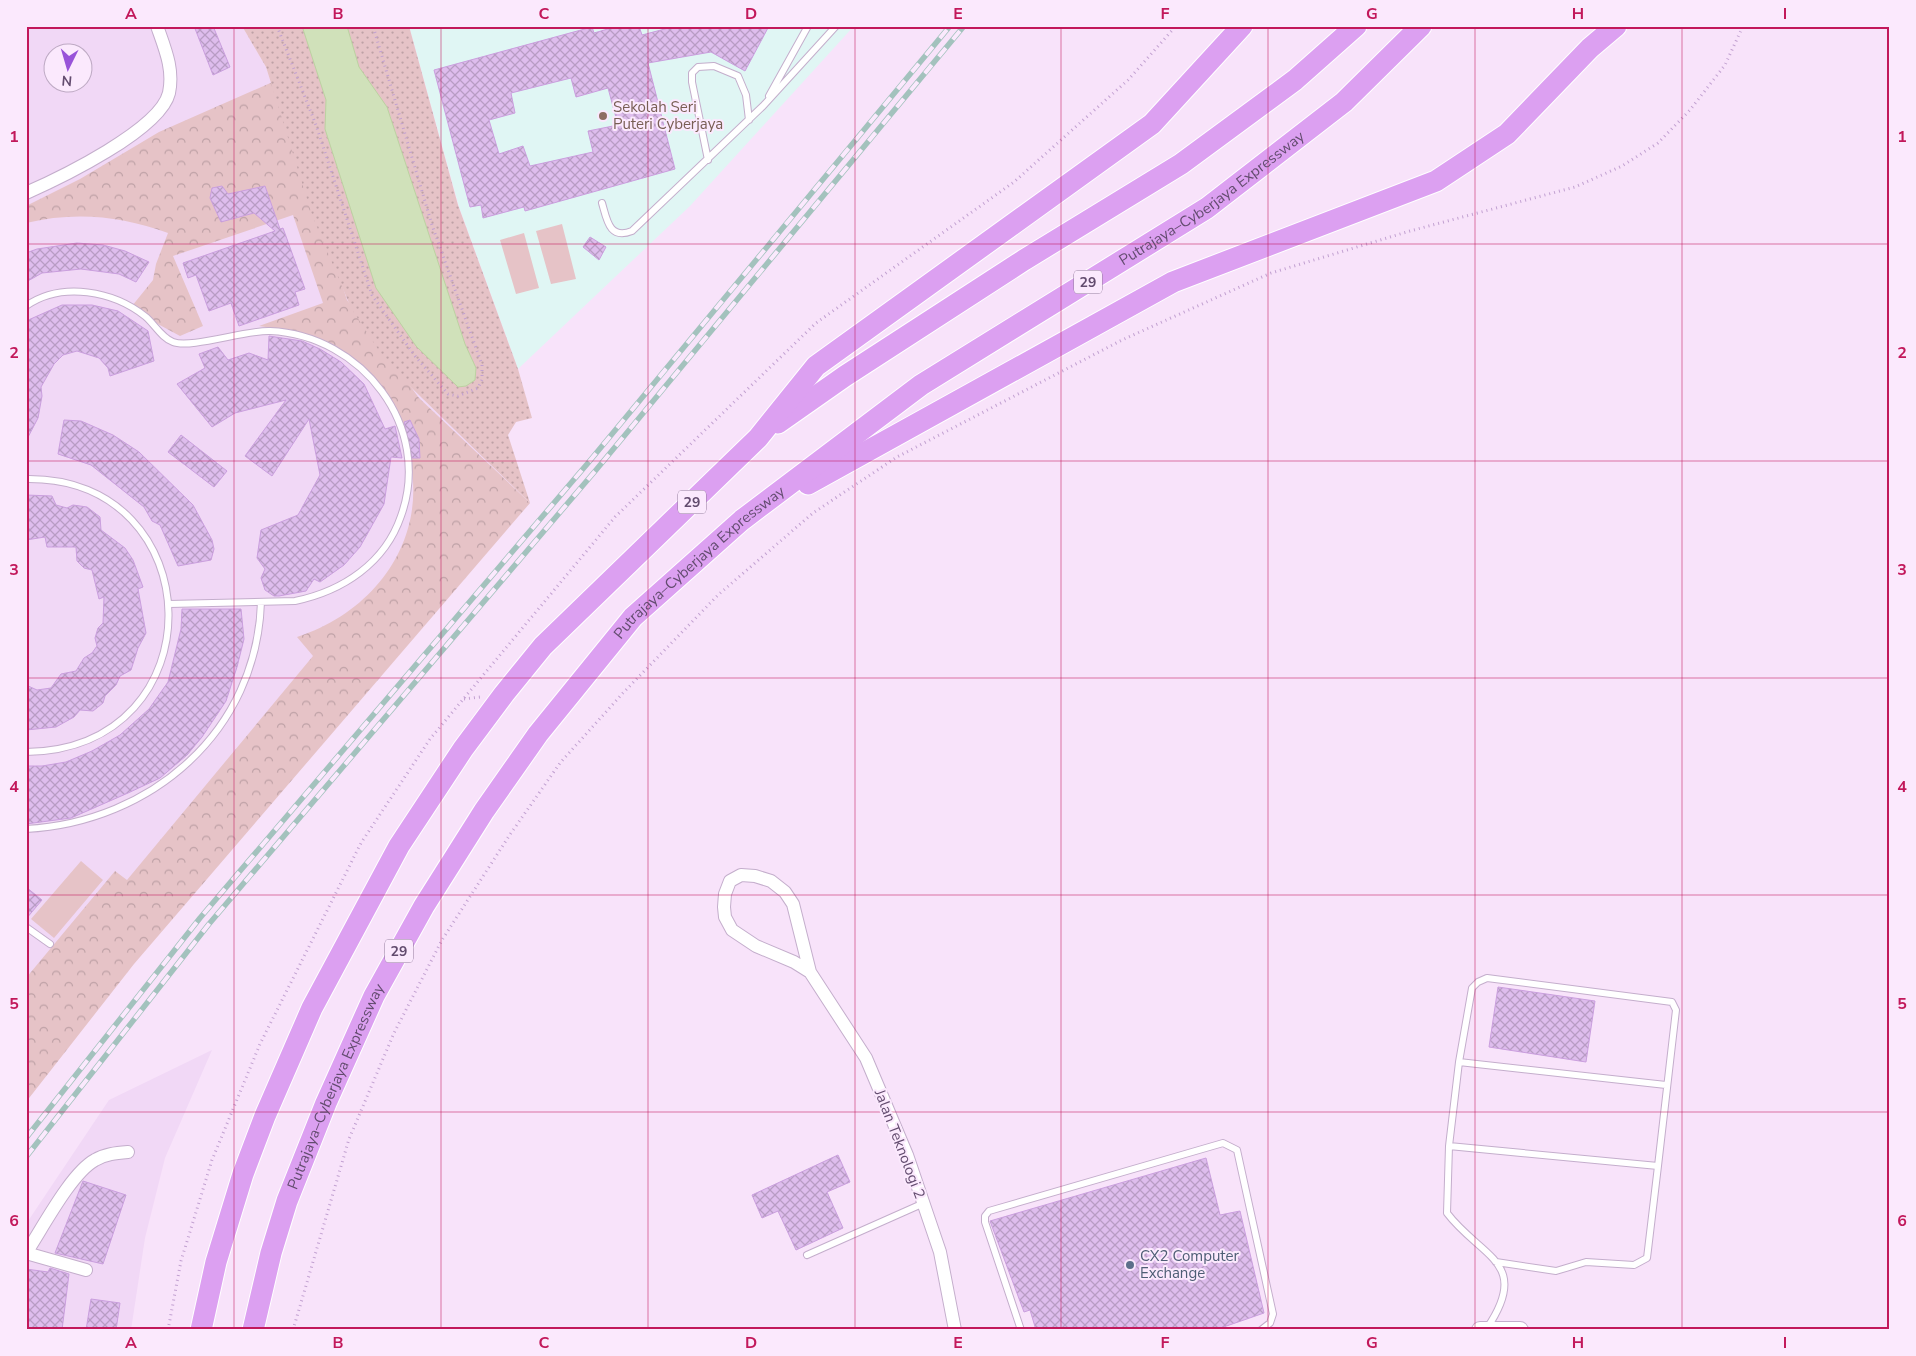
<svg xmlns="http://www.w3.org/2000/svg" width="1916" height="1356" viewBox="0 0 1916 1356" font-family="'Nunito Sans',sans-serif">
<defs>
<pattern id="forest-crowns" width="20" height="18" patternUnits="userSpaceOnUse" patternTransform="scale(1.25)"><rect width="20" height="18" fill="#e6c3c7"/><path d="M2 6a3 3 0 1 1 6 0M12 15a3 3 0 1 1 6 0" fill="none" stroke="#bea1a6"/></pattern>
<pattern id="park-dots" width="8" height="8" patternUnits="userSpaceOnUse" patternTransform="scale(1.25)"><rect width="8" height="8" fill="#e6c3c7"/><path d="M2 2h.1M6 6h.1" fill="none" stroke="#bea1a6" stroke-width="1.8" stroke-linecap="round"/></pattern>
<pattern id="building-cross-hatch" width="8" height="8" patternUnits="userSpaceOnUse" patternTransform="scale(1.25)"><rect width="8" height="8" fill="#debded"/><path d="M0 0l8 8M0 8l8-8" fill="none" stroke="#b89cc4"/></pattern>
</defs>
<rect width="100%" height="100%" fill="#f8e3fa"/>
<path fill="#f1d8f6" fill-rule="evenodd" d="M26 26H242L266 67 312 215 389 366 530 503 422 608 314 739 26 1098ZM52 52H82V82H52Z
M212 1050 165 1158 145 1238 131 1330H26V1224L109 1100Z"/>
<path fill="#e0f6f4" d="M409 26H854L690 206 518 369 459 207Z"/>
<path fill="url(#forest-crowns)" d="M275 81 347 300 419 398 530 503 134 964 26 1102V978L115 871 127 880 313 656 297 637C389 607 441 516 398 424 394 415 391 405 385 397 381 391 374 386 369 380 361 373 354 362 344 357 318 341 290 330 259 326L323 303 293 215 173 256 203 326 180 336 156 323 132 306 153 280 156 264 168 233C122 216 75 211 26 223V206L80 179 159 132Z"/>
<path fill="url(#park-dots)" d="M242 26H409L458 205 518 369 532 418 516 422 508 435 530 503 389 366 351 308 312 215 266 67Z"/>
<path fill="#e6c3c7" d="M562 224 576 279 551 284 536 231Z
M524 233 539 288 516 294 500 240Z
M81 861 103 880 54 938 31 919Z"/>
<path fill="#d0e1ba" stroke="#bcd2a1" d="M302 26H347L359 67 387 107 465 344 476 368 475 380 466 386 458 387 416 346 376 288 325 129 326 100Z"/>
<path fill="url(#building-cross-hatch)" stroke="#ca9fde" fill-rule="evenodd" d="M194 26H213L230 67 213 75Z
M618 26H639L642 35 676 26H769L745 71 711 52 648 63 675 169 525 211 524 207 483 218 481 205 470 207 434 70 592 27 594 33ZM571 78 576 97 608 88 618 125 588 131 593 152 530 166 523 146 499 154 489 120 515 113 511 93Z
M222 186 228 194 265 186 280 229 283 228 305 289 295 292 299 305 239 326 231 303 209 311 196 275 188 278 183 263 275 231 254 213 221 222 210 198 212 188Z
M590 237 606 247 599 260 583 247Z
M77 243 103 245 125 251 149 262 136 282 119 274 81 269 42 273 26 282V253L37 249Z
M62 305H92L118 311 148 331 154 361 110 376 108 368 99 358 77 351 63 355 54 364 41 387 42 396 38 418 26 441V321Z
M269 336 302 341 320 349 341 362 364 384 385 429 395 426 402 458 391 457 384 504 360 547 344 565 320 582 314 579 306 591 279 596H274L265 590 261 578 265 569 257 558 261 530 298 515 320 475 309 419 272 476 245 456 286 400 235 413 212 427 177 384 205 368 199 354 218 347 228 360 249 353 268 360Z
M64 420 81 421 113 435 139 452 193 505 212 540 214 549 211 560 178 566 160 525 152 521 144 507 91 465 58 454Z
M410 420 419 439 420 458H412L404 422Z
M181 435 227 471 214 487 168 452Z
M26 495 52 496 56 505 67 508 73 505 87 507 100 517 101 530 125 548 133 560 143 587 138 589 146 633 138 648 131 670 120 676 116 685 105 696 103 703 93 711 80 710 74 717 56 727 26 730V685L37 690 51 688 61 674 76 671 84 658 92 653 97 646 95 638 98 628 103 623 104 597 99 599 92 570 84 568 77 561 76 547H47L45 537 26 540Z
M182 609H241L244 639 237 667 226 701 202 737 187 755 160 778 128 793 71 818 26 824V766H42L66 762 92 751 120 735 149 709 168 682 181 629Z
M26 887 42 900 26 919Z
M1498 987 1595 1001 1586 1062 1489 1047Z
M838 1155 850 1182 827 1192 843 1228 796 1250 778 1211 762 1218 752 1195Z
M1206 1158 1220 1215 1240 1211 1264 1313 1215 1330H1036L1030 1310 1024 1312 990 1221Z
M83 1181 126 1195 103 1264 55 1253Z
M50 1268 69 1274 62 1330H26V1269L48 1272Z
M91 1299 120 1303 116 1330H86Z"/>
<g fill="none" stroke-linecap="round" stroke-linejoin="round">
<g stroke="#c4aecc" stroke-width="8">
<path id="service" d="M769 96 808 26
M708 160 692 82V73L698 67 714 66 738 76 746 95 749 120
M602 203C607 220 609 240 632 231L763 106 836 26
M26 306C62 281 114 291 146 317 155 325 162 338 173 342 190 349 246 330 270 331 362 335 433 427 401 516 385 563 343 591 295 601L169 604
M26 479C212 476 220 749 26 752
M26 829C152 822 257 731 261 602
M26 927 50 944
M1459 1062 1666 1085
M1449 1146 1459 1062 1472 988 1478 982 1487 978 1672 1002 1676 1010 1658 1166
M807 1255 924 1203
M1487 1328C1532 1262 1480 1257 1447 1213L1449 1146 1658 1166 1647 1258 1634 1265 1586 1262 1556 1271 1496 1262
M1021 1330 985 1222V1216L989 1211 1223 1143 1237 1150 1273 1314 1270 1323 1261 1330"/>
</g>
<g stroke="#c4aecc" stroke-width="14">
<path id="minor" d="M26 193C60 178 160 130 169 93 174 69 165 49 157 26
M810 972 794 962 756 946 732 930 725 917 724 907 725 894 730 881 741 875 755 876 771 881 785 892 793 904 810 972 866 1058 907 1155 940 1252 955 1330
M26 1253C42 1229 71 1173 95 1160 105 1154 116 1153 128 1152
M26 1253 86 1270"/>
</g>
<g stroke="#c4aecc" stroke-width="18">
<path id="tertiary" d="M1480 1330H1520"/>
</g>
<g stroke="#fff" stroke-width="23">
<g id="trunk">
<path d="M778 423 845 376 1024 260 1181 164 1295 80 1356 26"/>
<path d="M808 484 1173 282 1436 181 1507 134 1590 48 1616 26"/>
<path d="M201 1330 216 1262 243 1174 265 1116 312 1008 399 846 463 749 504 694 543 646 758 438 816 366 1152 124 1242 26"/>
<path id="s1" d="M253 1330 271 1253 287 1201 326 1103 374 996 424 906 484 811 538 734 633 617 742 520 921 385 1207 208 1344 102 1421 26"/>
</g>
</g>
<path stroke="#c2a1d1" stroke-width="3" stroke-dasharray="1 4" stroke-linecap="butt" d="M277 26 316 125 372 295 415 356 448 394 458 396 478 388 482 380V365L432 225 373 26
M464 699 480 697
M168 1330 181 1261 212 1160 260 1044 361 843 430 739 615 517 816 323 1014 182 1128 80 1176 26
M293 1330 349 1139 394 1033 442 940 509 836 560 763 623 693 718 595 813 513 897 457 1122 340 1271 273 1410 231 1575 187 1622 166 1658 143 1690 110 1725 65 1743 26"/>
<use href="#service" stroke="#fff" stroke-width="6"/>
<use href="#minor" stroke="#fff" stroke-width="12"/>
<use href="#tertiary" stroke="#fff" stroke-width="16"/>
<use href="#trunk" stroke="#dca0f1" stroke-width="21"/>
<g stroke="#a3c2bd" stroke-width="5.5">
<path id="rail" d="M26 1138 200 918 588 463 950 26
M26 1157 209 924 596 470 964 26"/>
</g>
<use href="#rail" stroke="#fbe9fd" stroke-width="4" stroke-dasharray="11" stroke-linecap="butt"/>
</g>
<path fill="none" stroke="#c2185b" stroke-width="1" stroke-opacity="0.55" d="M234 26V1330M441 26V1330M648 26V1330M855 26V1330M1061 26V1330M1268 26V1330M1475 26V1330M1682 26V1330M26 244H1890M26 461H1890M26 678H1890M26 895H1890M26 1112H1890"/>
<circle fill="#8d6e63" stroke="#fbe9fd" stroke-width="2" cx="603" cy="116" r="5"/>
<circle fill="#5c6f8a" stroke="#fbe9fd" stroke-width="2" cx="1130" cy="1265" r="5"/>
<g text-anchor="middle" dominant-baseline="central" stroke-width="4" stroke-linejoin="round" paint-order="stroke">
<g fill="#fbe9fd" stroke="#917b9a" stroke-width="1">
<rect x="1074" y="270.5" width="28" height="23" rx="4"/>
<rect x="678" y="490.5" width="28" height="23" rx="4"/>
<rect x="385" y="939.5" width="28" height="23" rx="4"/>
</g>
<g font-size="14" font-weight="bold" fill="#634c6f">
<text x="1088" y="282">29</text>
<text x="692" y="502">29</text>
<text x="399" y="951">29</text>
</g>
<g font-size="15" fill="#785e54" stroke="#fbe9fd" text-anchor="start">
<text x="613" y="107">Sekolah Seri<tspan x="613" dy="17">Puteri Cyberjaya</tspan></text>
</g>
<g font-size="15" fill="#634c6f" stroke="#fbe9fd">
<text stroke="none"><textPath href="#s1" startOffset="1532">Putrajaya–Cyberjaya Expressway</textPath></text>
<text stroke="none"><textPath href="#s1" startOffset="902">Putrajaya–Cyberjaya Expressway</textPath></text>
<text stroke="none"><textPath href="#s1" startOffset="258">Putrajaya–Cyberjaya Expressway</textPath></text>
<text transform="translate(900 1144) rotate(69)">Jalan Teknologi 2</text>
</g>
<g font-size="15" fill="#4e5e75" stroke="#fbe9fd" text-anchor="start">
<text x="1140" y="1256">CX2 Computer<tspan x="1140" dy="17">Exchange</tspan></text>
</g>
</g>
<rect width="1916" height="1356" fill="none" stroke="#fbe9fd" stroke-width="55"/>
<g transform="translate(68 68) rotate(185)"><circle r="24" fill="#fbe9fd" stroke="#beaac4"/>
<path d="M0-4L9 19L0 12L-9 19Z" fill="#9853d9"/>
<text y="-8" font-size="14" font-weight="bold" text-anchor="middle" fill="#634c6f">N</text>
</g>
<rect x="28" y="28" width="1860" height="1300" fill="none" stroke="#c2185b" stroke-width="2"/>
<g font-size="16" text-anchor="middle" font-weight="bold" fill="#c2185b">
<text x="131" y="19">A</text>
<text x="338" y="19">B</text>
<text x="544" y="19">C</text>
<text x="751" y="19">D</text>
<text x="958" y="19">E</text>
<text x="1165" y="19">F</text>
<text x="1372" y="19">G</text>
<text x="1578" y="19">H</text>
<text x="1785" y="19">I</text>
<text x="14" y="142">1</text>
<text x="1902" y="142">1</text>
<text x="14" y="358">2</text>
<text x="1902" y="358">2</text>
<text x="14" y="575">3</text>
<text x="1902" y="575">3</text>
<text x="14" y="792">4</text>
<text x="1902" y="792">4</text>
<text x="14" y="1009">5</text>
<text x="1902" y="1009">5</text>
<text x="14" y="1226">6</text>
<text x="1902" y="1226">6</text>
<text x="131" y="1348">A</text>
<text x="338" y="1348">B</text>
<text x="544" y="1348">C</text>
<text x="751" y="1348">D</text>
<text x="958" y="1348">E</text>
<text x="1165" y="1348">F</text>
<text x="1372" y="1348">G</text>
<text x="1578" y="1348">H</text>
<text x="1785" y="1348">I</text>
</g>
</svg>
